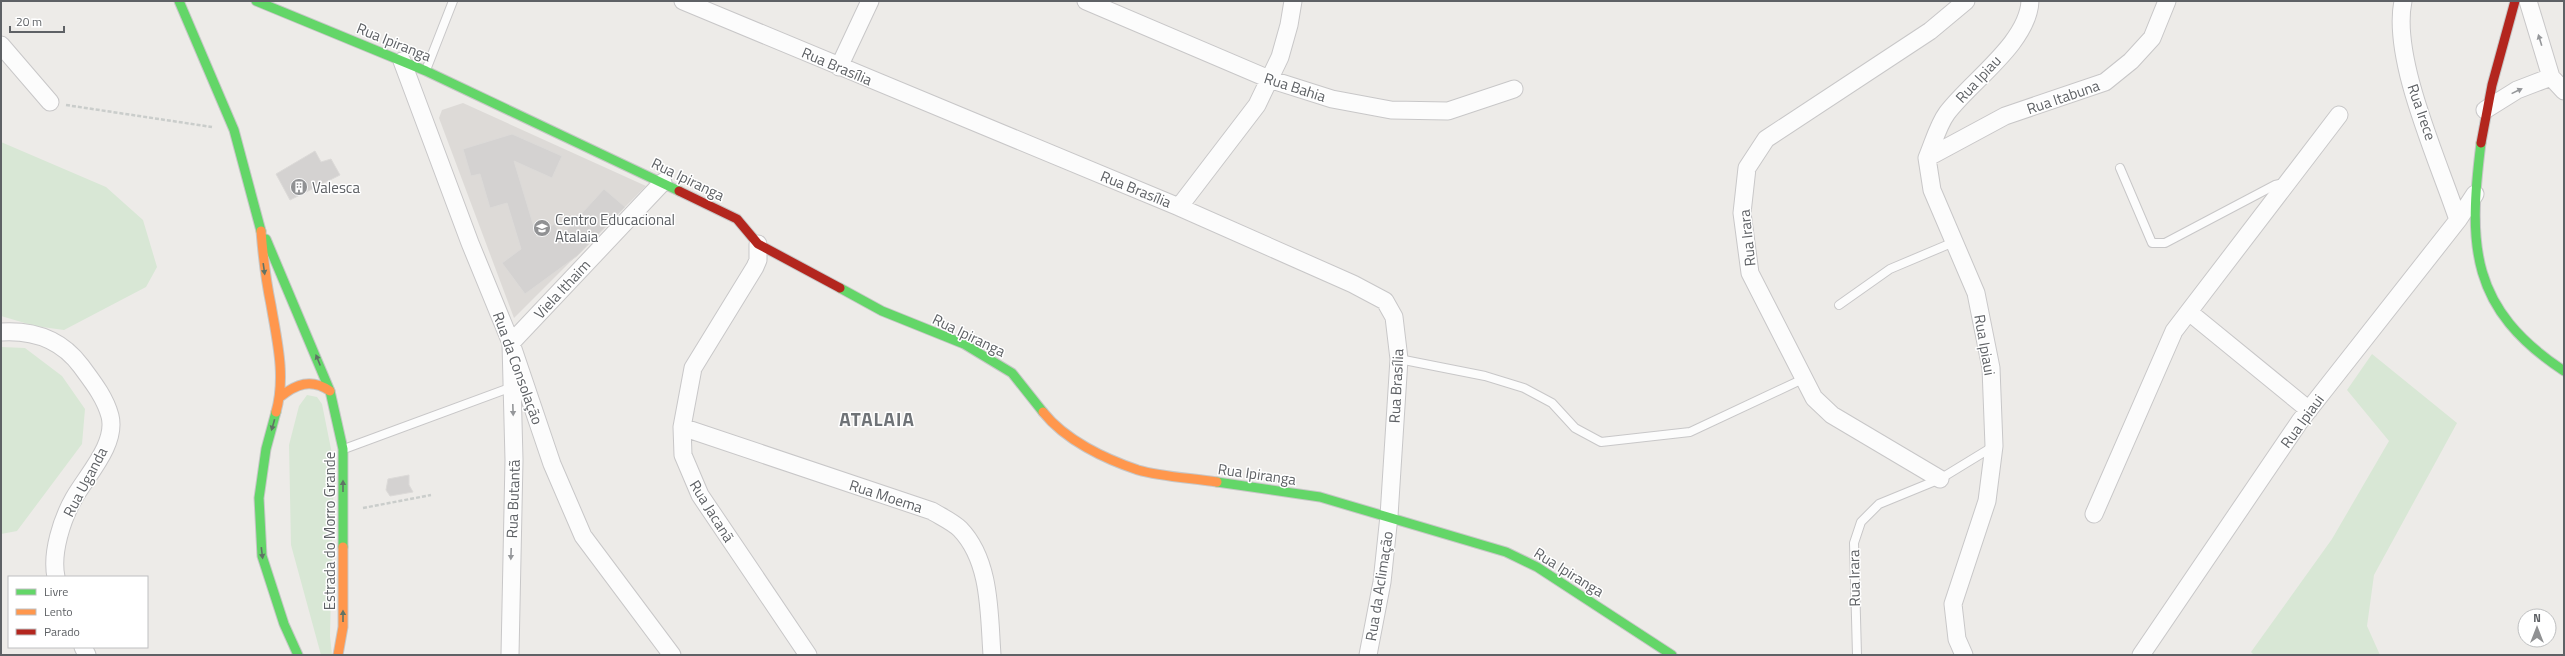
<svg xmlns="http://www.w3.org/2000/svg" width="2565" height="656" viewBox="0 0 2565 656" font-family="'Titillium Web',sans-serif">
<rect width="100%" height="100%" fill="#edebe8"/>
<path fill="#dddad7" d="M463 103 646 186 514 318 439 118 442 110Z"/>
<path fill="#d8e7d5" d="M1 142 106 187 143 220 157 267 146 287 64 330 35 326 1 316Z
M1 347 25 348 62 376 85 409 82 444 17 531 1 534Z
M2372 354 2457 423 2374 575 2367 626 2380 655H2254L2251 652 2332 539 2389 441 2347 390Z
M307 395 317 397 322 404 334 464 330 636 332 655H321L291 545 289 445 299 406Z"/>
<path fill="#d4d2d1" stroke="#dcdad8" d="M512 134 562 156 552 178 514 161 537 237 554 224 562 235 604 189 625 207 577 256 525 294 502 263 521 249 507 203 490 208 480 174 471 176 463 149Z
M315 151 321 162 331 159 340 175 290 200 276 174Z
M409 475V485L413 492 390 496 386 490 388 479Z"/>
<g fill="none" stroke-linecap="round" stroke-linejoin="round">
<g stroke="#c8c7c8" stroke-width="10">
<path id="lane" d="M426 70 453 1
M2120 168 2152 243H2165L2275 185 2284 183
M1839 305 1890 269 1954 242
M1399 359 1485 376 1524 388 1552 403 1575 428 1601 442 1690 432 1803 379
M344 449 512 387
M1857 655 1854 543 1861 522 1879 504 1940 479 1994 446"/>
</g>
<g stroke="#c8c7c8" stroke-width="19">
<path id="street" d="M683 1 1179 207 1353 284 1385 301 1394 317 1399 359 1389 516 1382 582 1368 655
M1086 1 1269 79 1332 99 1391 110 1448 111 1514 89
M2403 1C2391 59 2439 162 2458 220
M2528 1 2551 77 2564 91
M1 45 50 102
M402 61 470 243 511 343 552 464 583 536 672 655
M839 67 870 1
M2485 110 2517 90 2551 77
M1927 158 1932 190 1976 293 1991 368 1994 446 1987 501 1953 604 1957 639 1964 655
M1927 158 2005 116 2105 82 2131 61 2152 38 2167 1
M1927 158C1933 144 1938 125 1947 113 1971 81 2028 43 2030 1
M1179 207 1257 105 1280 57 1289 25 1293 1
M758 244V260L755 267 693 368 682 427 683 455 700 495 808 655
M2189 312 2309 410
M1 332C33 330 61 339 81 366 92 381 105 397 110 416 117 444 87 475 74 498 62 519 51 553 56 577
M682 427 932 511C940 516 953 522 960 529 991 561 989 614 992 655
M1940 479 1832 415 1814 398 1750 273 1742 213 1747 168 1766 139 1930 31 1966 1
M2094 514 2174 331 2339 115
M83 647 87 655
M510 655 514 460 511 343 663 182
M2141 655 2300 421 2458 220 2475 194"/>
</g>
<g stroke="#c7c7c7" stroke-width="11">
<path id="fast" d="M179 1 234 130 261 231
M256 1 426 71 679 191
M2481 143C2468 246 2470 309 2564 371
M266 239 330 391 343 449V547
M840 288 882 311 964 344 1012 373 1043 412
M276 412 266 449 259 498 262 556 284 624 298 655
M1217 482 1320 497 1506 552 1537 567 1672 655"/>
</g>
<g stroke="#c7c7c7" stroke-width="11">
<path id="slow" d="M261 231C263 256 266 281 271 305 277 341 286 376 276 412
M280 397C296 384 311 378 330 391
M1043 412C1065 440 1105 459 1138 470 1162 477 1192 478 1217 482
M338 655 343 627V547"/>
</g>
<g stroke="#c7c7c7" stroke-width="11">
<path id="jam" d="M2481 143 2492 85 2515 1
M679 191 737 219 758 244 840 288"/>
</g>
<path stroke="#cacdcb" stroke-width="2.5" stroke-dasharray="4 2" stroke-linecap="butt" d="M66 105 212 127
M363 508 431 495"/>
<use href="#lane" stroke="#fcfcfc" stroke-width="8"/>
<use href="#street" stroke="#fcfcfc" stroke-width="17"/>
<use href="#fast" stroke="#63d668" stroke-width="9"/>
<use href="#slow" stroke="#ff974d" stroke-width="9"/>
<use href="#jam" stroke="#b3261e" stroke-width="9"/>
</g>
<defs><path id="oneway-solid" d="M-6-.8H1V-3.2L6.5 0L1 3.2V.8H-6Z"/></defs>
<g fill="#95979a">
<use href="#oneway-solid" transform="translate(2540 40) rotate(-107)"/>
<use href="#oneway-solid" transform="translate(2517 91) rotate(-26)"/>
<use href="#oneway-solid" transform="translate(513 410) rotate(88)"/>
<use href="#oneway-solid" transform="translate(511 554) rotate(92)"/>
</g>
<g fill="#5f7365">
<use href="#oneway-solid" transform="translate(264 269) rotate(82)"/>
<use href="#oneway-solid" transform="translate(318 360) rotate(-112)"/>
<use href="#oneway-solid" transform="translate(273 425) rotate(106)"/>
<use href="#oneway-solid" transform="translate(343 486) rotate(-90)"/>
<use href="#oneway-solid" transform="translate(262 553) rotate(83)"/>
<use href="#oneway-solid" transform="translate(343 616) rotate(-90)"/>
</g>
<defs>
<g id="building-disc" transform="scale(0.9)"><circle r="9.5" fill="#909193" stroke="#fff"/><path d="M-4-6H4V6H1V3H-1V6H-4ZM-2.5-4.3h1.7v1.8h-1.7ZM.8-4.3h1.7v1.8H.8ZM-2.5-1h1.7V.8h-1.7ZM.8-1h1.7V.8H.8Z" fill="#fff"/></g>
<g id="school-disc" transform="scale(0.9)"><circle r="9.5" fill="#909193" stroke="#fff"/><path d="M0-5L7-2L0 1L-7-2ZM-4 1L0 2.5L4 1V4Q0 6-4 4Z" fill="#fff"/></g>
</defs>
<g fill-rule="evenodd">
<use href="#building-disc" x="299" y="187"/>
<use href="#school-disc" x="542" y="228"/>
</g>
<g text-anchor="middle" dominant-baseline="central" stroke-width="3" stroke-linejoin="round" paint-order="stroke">
<g font-size="15" fill="#5e6165" stroke="#fff">
<text transform="translate(394 42) rotate(22)">Rua Ipiranga</text>
<text transform="translate(837 66) rotate(23)">Rua Brasília</text>
<text transform="translate(1978 79) rotate(-47)">Rua Ipiau</text>
<text transform="translate(1295 87) rotate(18)">Rua Bahia</text>
<text transform="translate(2063 97) rotate(-19)">Rua Itabuna</text>
<text transform="translate(2422 112) rotate(71)">Rua Irece</text>
<text transform="translate(688 179) rotate(26)">Rua Ipiranga</text>
<text transform="translate(1136 189) rotate(22)">Rua Brasília</text>
<text transform="translate(1747 238) rotate(-96)">Rua Irara</text>
<text transform="translate(562 289) rotate(-47)">Viela Ithaim</text>
<text transform="translate(969 335) rotate(26)">Rua Ipiranga</text>
<text transform="translate(1985 345) rotate(80)">Rua Ipiaui</text>
<text transform="translate(518 368) rotate(70)">Rua da Consolação</text>
<text transform="translate(1396 386) rotate(-87)">Rua Brasília</text>
<text transform="translate(2302 421) rotate(-54)">Rua Ipiaui</text>
<text transform="translate(1257 474) rotate(8)">Rua Ipiranga</text>
<text transform="translate(85 482) rotate(-62)">Rua Uganda</text>
<text transform="translate(886 496) rotate(18)">Rua Moema</text>
<text transform="translate(513 499) rotate(-88)">Rua Butantã</text>
<text transform="translate(712 511) rotate(58)">Rua Jacanã</text>
<text transform="translate(329 531) rotate(-90)">Estrada do Morro Grande</text>
<text transform="translate(1569 572) rotate(32)">Rua Ipiranga</text>
<text transform="translate(1854 578) rotate(-91)">Rua Irara</text>
<text transform="translate(1379 586) rotate(-81)">Rua da Aclimação</text>
</g>
<g font-size="15" fill="#5e6165" stroke="#fff" text-anchor="start">
<text x="312" y="187">Valesca</text>
<text x="555" y="219">Centro Educacional<tspan x="555" dy="17">Atalaia</tspan></text>
</g>
<g font-size="19" font-weight="bold" letter-spacing="1" fill="#6f7377" stroke="#fff">
<text x="877" y="418">ATALAIA</text>
</g>
</g>
<rect width="2565" height="656" fill="none" stroke="#5e6165" stroke-width="4"/>
<rect x="8" y="576" width="140" height="72" fill="#ffffff" stroke="#bfc0c1"/>
<rect x="16" y="589" width="20" height="6" fill="#63d668" stroke="#bfc0c1"/>
<text x="44" y="596" font-size="12" fill="#5e6165">Livre</text>
<rect x="16" y="609" width="20" height="6" fill="#ff974d" stroke="#bfc0c1"/>
<text x="44" y="616" font-size="12" fill="#5e6165">Lento</text>
<rect x="16" y="629" width="20" height="6" fill="#b3261e" stroke="#bfc0c1"/>
<text x="44" y="636" font-size="12" fill="#5e6165">Parado</text>
<g transform="translate(2537 628)"><circle r="19" fill="#ffffff" stroke="#bfc0c1"/>
<path d="M0-3L7 15L0 10L-7 15Z" fill="#909193"/>
<text y="-6" font-size="11" font-weight="bold" text-anchor="middle" fill="#5e6165">N</text>
</g>
<path d="M10 26v6h54v-6" fill="none" stroke="#5e6165" stroke-width="2"/>
<text x="16" y="26" font-size="12" fill="#5e6165" stroke="#ffffff" stroke-width="3" paint-order="stroke">20 m</text>
</svg>
